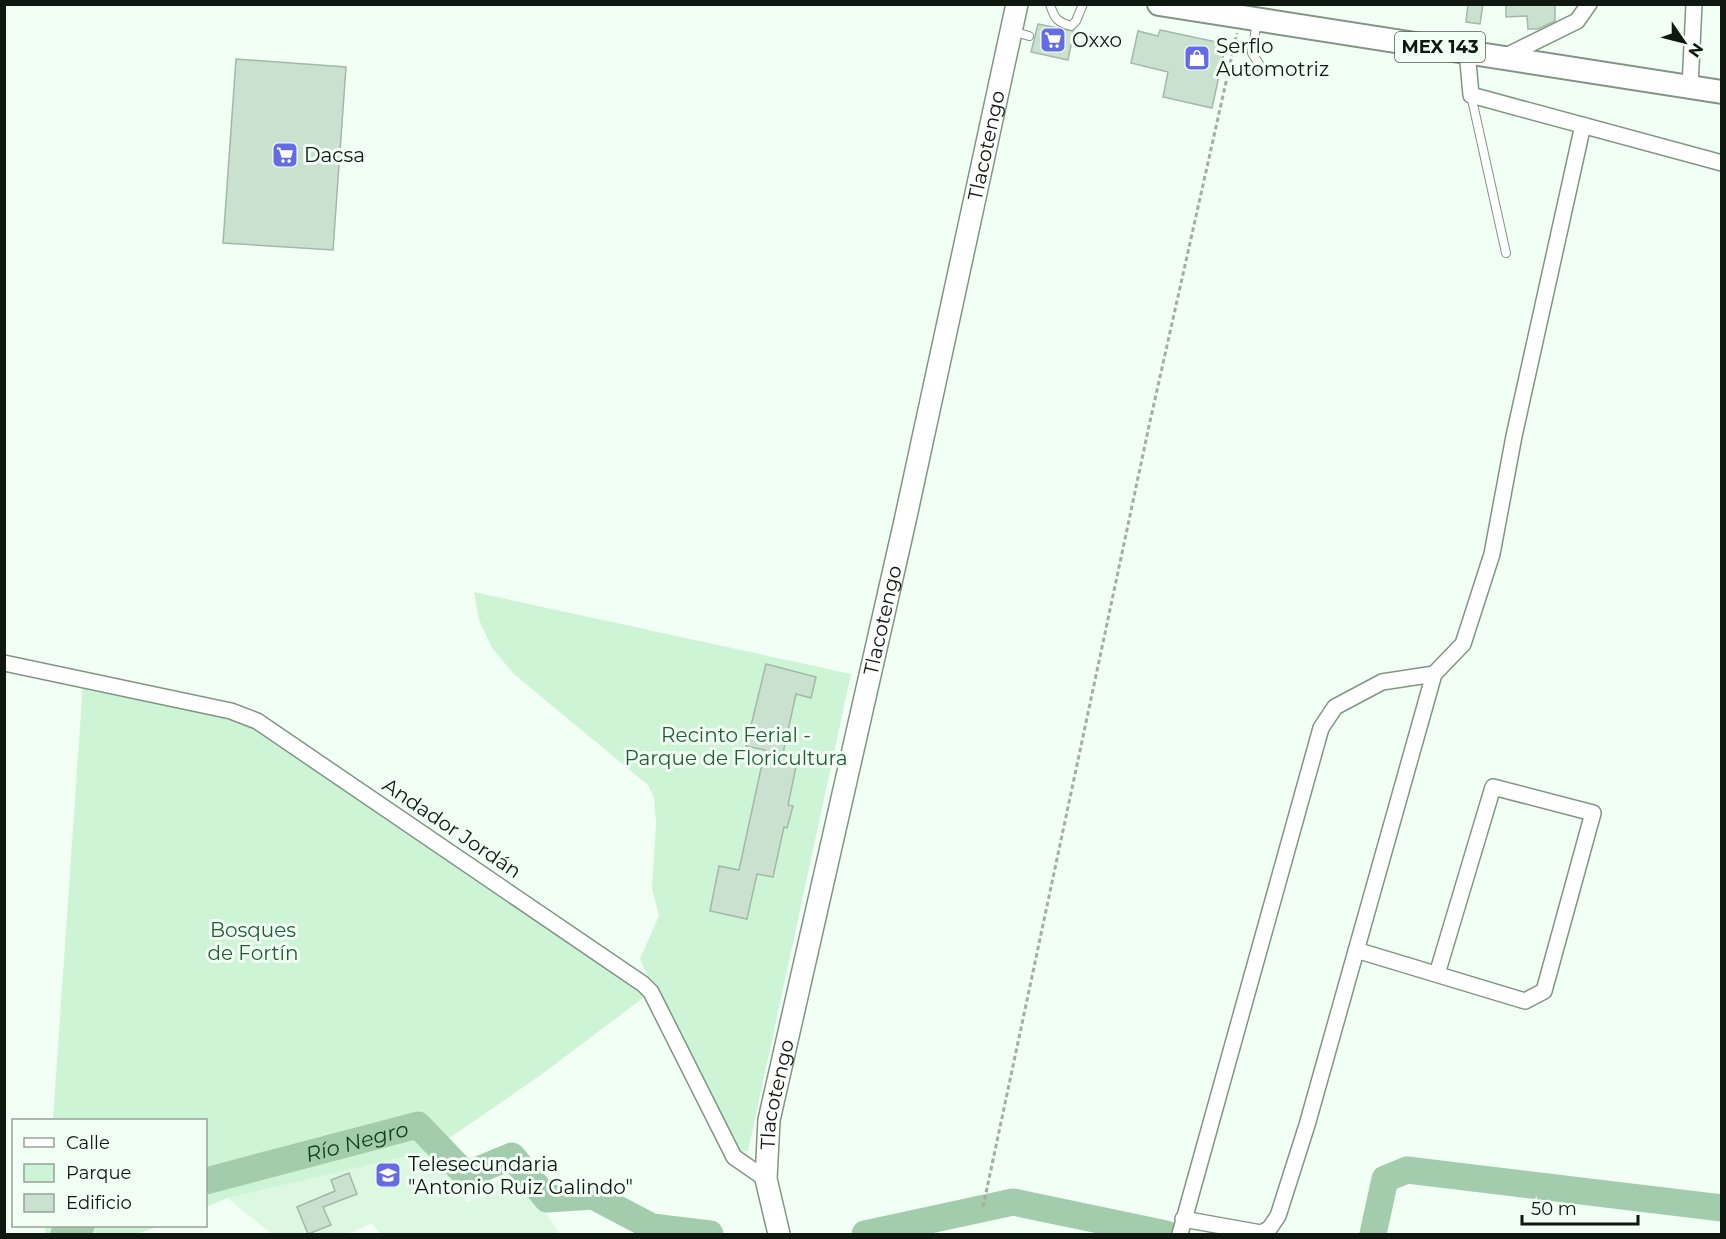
<svg xmlns="http://www.w3.org/2000/svg" width="1726" height="1239" viewBox="0 0 1726 1239" font-family="Montserrat,sans-serif">
<rect width="100%" height="100%" fill="#f2fff4"/>
<path fill="#dcf8e1" d="M430 1151 468 1203 515 1167 560 1234H380L372 1223 348 1234H272L227 1198Z"/>
<path fill="#cdf4d5" d="M474 592 851 674 748 1151 739 1152 657 985 649 979 640 959 659 916 652 888 656 823 654 797 648 785 515 675 492 648 479 620Z
M83 683 257 721 651 992 538 1077 430 1151 227 1198 206 1207V1120H53Z
M46 1226H159L137 1234H45Z"/>
<g fill="none" stroke-linecap="round" stroke-linejoin="round">
<g stroke="#a2ccab" stroke-width="27">
<path id="s1" d="M206 1181 418 1125 466 1175 512 1156 547 1199 593 1196 652 1227 710 1234"/>
<path d="M64 1234 81 1226"/>
<path d="M865 1234 1013 1202 1166 1234"/>
<path d="M1373 1234 1385 1179 1407 1170 1722 1208"/>
</g>
</g>
<path fill="#cbe1cf" stroke="#a3b8a7" stroke-width="1.5" d="M1468 4H1483L1480 24 1466 22Z
M1506 4H1555V21L1538 29H1528L1527 16 1506 17Z
M1038 24 1074 31 1068 60 1031 52Z
M1160 30 1226 44 1212 108 1163 97 1168 72 1131 63 1138 31 1158 36Z
M236 59 346 67 333 250 223 243Z
M766 664 816 677 811 698 796 694 783 753 798 757 788 805 793 806 787 828 784 827 773 877 757 874 747 919 710 911 719 866 739 870 765 750 746 746Z
M349 1173 357 1194 323 1207 331 1225 308 1234 297 1207 335 1191 331 1180Z"/>
<g fill="none" stroke-linecap="round" stroke-linejoin="round">
<g stroke="#819585" stroke-width="10">
<path id="lane" d="M1050 4C1054 18 1057 22 1071 26L1076 21 1083 4
M1257 21 1252 53 1261 67
M1012 31 1029 36
M1471 95 1506 253"/>
</g>
<g stroke="#819585" stroke-width="18">
<path id="street" d="M1467 51 1471 95 1722 163
M1504 57 1577 21 1589 4
M1690 87 1694 4
M4 663 231 711 257 721 643 984 651 992 734 1157 766 1179
M1356 950 1525 1001 1544 991 1593 813 1493 787 1437 974
M1183 1219 1261 1233 1269 1229 1278 1216 1307 1125 1434 674 1463 644 1492 554 1514 436 1583 125
M1180 1234 1321 728 1335 707 1382 682 1434 674"/>
</g>
<g stroke="#819585" stroke-width="24">
<g id="secondary">
<path id="s2" d="M779 1234 766 1179 769 1120 905 521 1017 4"/>
</g>
</g>
<g stroke="#819585" stroke-width="26">
<path id="primary" d="M1159 4 1722 92"/>
</g>
<path stroke="#a3aea5" stroke-width="3" stroke-dasharray="4.5 3" stroke-linecap="butt" d="M983 1207 1149 426 1237 33"/>
<use href="#lane" stroke="#fff" stroke-width="8"/>
<use href="#street" stroke="#fff" stroke-width="15"/>
<use href="#secondary" stroke="#fff" stroke-width="21"/>
<use href="#primary" stroke="#fff" stroke-width="22"/>
</g>
<defs>
<g id="supermarket-square" transform="scale(1.35)"><rect x="-9" y="-9" width="18" height="18" rx="4" fill="#646be4" stroke="#f2fff4"/><path d="M-6-5.5h2.5l.6 2H6L4.5 2H-2.5L-4.4-4H-6ZM-1.5 3.2a1.3 1.3 0 1 0 .1 0ZM3 3.2a1.3 1.3 0 1 0 .1 0Z" fill="#fff"/></g>
<g id="shop-square" transform="scale(1.35)"><rect x="-9" y="-9" width="18" height="18" rx="4" fill="#646be4" stroke="#f2fff4"/><path d="M-5-2.5h2.3a2.7 3.5 0 0 1 5.4 0H5L5.5 6h-11ZM-1.5-2.5h3a1.5 2.3 0 0 0-3 0Z" fill="#fff"/></g>
<g id="school-square" transform="scale(1.35)"><rect x="-9" y="-9" width="18" height="18" rx="4" fill="#646be4" stroke="#f2fff4"/><path d="M0-5L7-2L0 1L-7-2ZM-4 1L0 2.5L4 1V4Q0 6-4 4Z" fill="#fff"/></g>
</defs>
<g fill-rule="evenodd">
<use href="#supermarket-square" x="1053" y="40"/>
<use href="#shop-square" x="1197" y="58"/>
<use href="#supermarket-square" x="285" y="155"/>
<use href="#school-square" x="388" y="1175"/>
</g>
<g text-anchor="middle" dominant-baseline="central" stroke-width="6" stroke-linejoin="round" paint-order="stroke">
<rect fill="#f2fff4" stroke="#535d55" stroke-width="1.5" x="1395" y="32" width="90" height="30" rx="4.5"/>
<g font-size="18" font-weight="bold" fill="#0f1711">
<text x="1440" y="47">MEX 143</text>
</g>
<g font-size="20" fill="#0f1711" stroke="#f2fff4" text-anchor="start">
<text x="1072" y="40">Oxxo</text>
<text x="1216" y="46">Serflo<tspan x="1216" dy="23">Automotriz</tspan></text>
<text x="304" y="155">Dacsa</text>
<text x="408" y="1164">Telesecundaria<tspan x="408" dy="23">"Antonio Ruiz Galindo"</tspan></text>
</g>
<g font-size="20" fill="#0f1711" stroke="#f2fff4">
<text stroke="none"><textPath href="#s2" startOffset="1114">Tlacotengo</textPath></text>
<text stroke="none"><textPath href="#s2" startOffset="628">Tlacotengo</textPath></text>
<text transform="translate(452 828) rotate(34)">Andador Jordán</text>
<text stroke="none"><textPath href="#s2" startOffset="142">Tlacotengo</textPath></text>
</g>
<g font-size="20" fill="#1f5e33" stroke="#f2fff4">
<text x="736" y="735">Recinto Ferial -<tspan x="736" dy="23">Parque de Floricultura</tspan></text>
<text x="253" y="930">Bosques<tspan x="253" dy="23">de Fortín</tspan></text>
</g>
<g font-size="21" font-style="italic" fill="#0e3e1f" stroke="#f2fff4">
<text stroke="none"><textPath href="#s1" startOffset="156">Río Negro</textPath></text>
</g>
</g>
<rect width="1726" height="1239" fill="none" stroke="#0f1711" stroke-width="12"/>
<rect x="12" y="1119" width="195" height="108" fill="#f2fff4" stroke="#97a299" stroke-width="1.5"/>
<rect x="24" y="1138" width="30" height="9" fill="#ffffff" stroke="#97a299" stroke-width="1.5"/>
<text x="66" y="1149" font-size="18" fill="#0f1711">Calle</text>
<rect x="24" y="1164" width="30" height="18" fill="#cdf4d5" stroke="#97a299" stroke-width="1.5"/>
<text x="66" y="1179" font-size="18" fill="#0f1711">Parque</text>
<rect x="24" y="1194" width="30" height="18" fill="#cbe1cf" stroke="#97a299" stroke-width="1.5"/>
<text x="66" y="1209" font-size="18" fill="#0f1711">Edificio</text>
<g transform="translate(1684 42) rotate(125)" stroke="#f2fff4" stroke-width="4.5" paint-order="stroke">
<path d="M0-4.5L10 22L0 15L-10 22Z" fill="#0f1711"/>
<text y="-9" font-size="16" font-weight="bold" text-anchor="middle" fill="#0f1711">N</text>
</g>
<path d="M1522 1215v9h116v-9" fill="none" stroke="#0f1711" stroke-width="3"/>
<text x="1531" y="1215" font-size="18" fill="#0f1711" stroke="#f2fff4" stroke-width="4.5" paint-order="stroke">50 m</text>
</svg>
